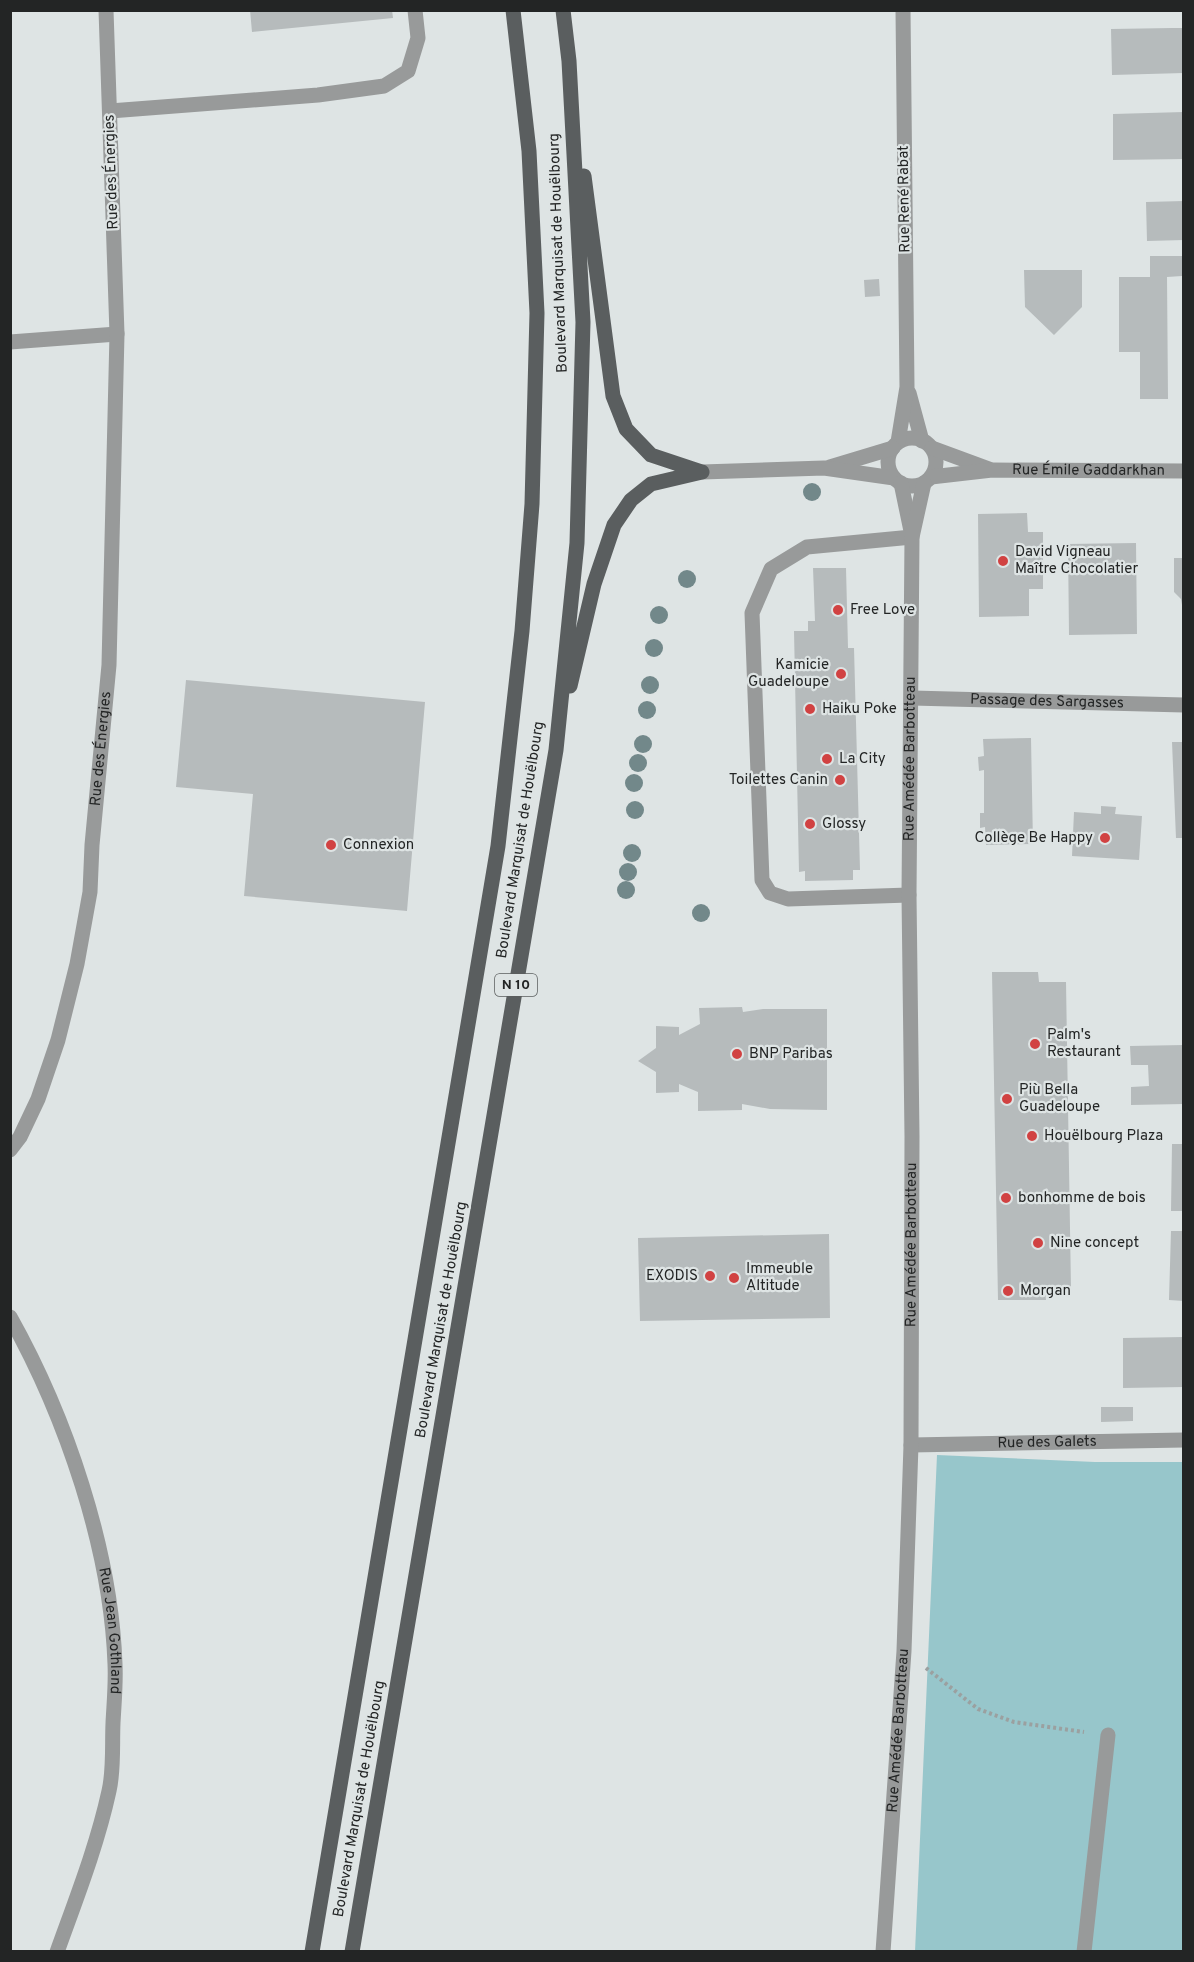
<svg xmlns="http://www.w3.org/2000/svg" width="1194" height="1962" viewBox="0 0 1194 1962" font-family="Overpass,sans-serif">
<rect width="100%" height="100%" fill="#dee4e4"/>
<path fill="#97c6cb" d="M937 1455 1095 1462H1183V1951L915 1952Z"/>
<path fill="#b6bbbc" d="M250 10H392L393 18 252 32Z
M1172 28H1184V73L1112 75 1111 29Z
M1184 112V159L1113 160V114Z
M1184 201V240L1147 241 1146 202Z
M1150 256H1182V276L1167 277 1168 399H1140V352H1119V277H1150Z
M1024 270H1082V307L1054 335 1025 307Z
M879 279 880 296 865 297 864 280Z
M1027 513 1028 532H1043V589H1029V616L979 617 978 514Z
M1136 543 1137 634 1069 635 1068 544Z
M1174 558H1184V605H1182L1181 599 1174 592Z
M813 568H846L848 648H854L860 870H853V880L805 881V871L799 872 794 631H808V621H815Z
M186 680 425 702 407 911 244 896 253 794 176 787Z
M1031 738 1033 844 986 845 985 827 980 828V813H984V770L979 771 978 757 984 756 983 739Z
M1172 742H1184V838H1176Z
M1101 806 1116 807 1115 814 1142 816 1139 860 1072 856 1074 812 1101 814Z
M992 972H1038L1039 982H1066L1071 1290 1045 1291 1046 1300H998Z
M742 1007 743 1012 763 1009H827V1110L770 1109 742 1104V1110L698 1111V1092L679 1084V1092L656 1093V1072L638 1061 656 1048V1026L679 1027V1035L700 1024 699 1008Z
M1184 1045V1104L1131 1105V1087L1149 1086 1148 1065H1131L1130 1046Z
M1172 1144H1184V1211H1171Z
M1171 1231H1184V1301L1169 1300Z
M829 1234 830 1318 640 1321 638 1238Z
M1184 1337V1387L1123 1388V1338Z
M1101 1407H1133V1421L1101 1422Z"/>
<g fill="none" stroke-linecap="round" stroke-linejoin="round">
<path stroke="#9ba0a0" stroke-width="4" stroke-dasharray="3 3" stroke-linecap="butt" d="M926 1668 978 1709 1014 1722 1084 1732"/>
<g stroke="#989a9a" stroke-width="15">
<path d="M110 111 318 95 384 86 408 71 418 38 415 10"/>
<path d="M10 342 117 334"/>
<path d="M909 393 922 441"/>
<circle cx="912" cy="462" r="24"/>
<path d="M898 442 907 387 903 10"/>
<path d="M932 448 989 469"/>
<path d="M830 467 893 448"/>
<path d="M702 472 824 468 894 478"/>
<path id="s1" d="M931 477 992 470 1184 471"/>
<path d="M901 483 911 531"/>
<path id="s2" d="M912 698 1184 705"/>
<path d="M909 895 788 899 770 893 762 880 752 613 771 569 807 547 912 537"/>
<path id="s3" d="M10 1150 20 1137 38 1099 58 1040 77 964 90 892 92 845 109 665 117 334 106 10"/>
<path id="s4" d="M10 1317C66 1417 111 1549 115 1664 116 1683 114 1703 113 1723 112 1745 114 1770 109 1791 97 1846 76 1899 57 1952"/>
<path id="s5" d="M911 1445 1184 1440"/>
<path id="s6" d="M883 1952 904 1651 911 1445 912 1136 909 895 912 537 924 483"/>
<path d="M1084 1952 1108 1735"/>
</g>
<path stroke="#5a5e5f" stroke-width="15" d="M584 176 613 396 626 429 651 455 702 472
M570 686 594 584 614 525 631 500 651 484 702 472
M312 1952 498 846 522 631 532 504 537 313 529 151 513 10
M352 1952 556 750 577 543 583 322 569 61 563 10"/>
</g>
<g fill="#72888a">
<circle cx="812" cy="492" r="9"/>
<circle cx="687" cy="579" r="9"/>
<circle cx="659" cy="615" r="9"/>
<circle cx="654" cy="648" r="9"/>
<circle cx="650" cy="685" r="9"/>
<circle cx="647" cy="710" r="9"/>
<circle cx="643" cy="744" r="9"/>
<circle cx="638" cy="763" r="9"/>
<circle cx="634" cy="783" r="9"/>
<circle cx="635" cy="810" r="9"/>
<circle cx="632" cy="853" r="9"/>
<circle cx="628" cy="872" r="9"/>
<circle cx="626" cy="890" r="9"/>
<circle cx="701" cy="913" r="9"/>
</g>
<g fill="#d14242" stroke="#dee4e4" stroke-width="2">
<circle cx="1003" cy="561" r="6"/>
<circle cx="838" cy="610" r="6"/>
<circle cx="841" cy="674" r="6"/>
<circle cx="810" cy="709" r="6"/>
<circle cx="827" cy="759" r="6"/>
<circle cx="840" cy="780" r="6"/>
<circle cx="810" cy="824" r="6"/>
<circle cx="1105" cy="838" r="6"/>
<circle cx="331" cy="845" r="6"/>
<circle cx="1035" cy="1044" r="6"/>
<circle cx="737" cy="1054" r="6"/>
<circle cx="1007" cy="1099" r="6"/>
<circle cx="1032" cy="1136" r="6"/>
<circle cx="1006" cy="1198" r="6"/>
<circle cx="1038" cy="1243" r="6"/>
<circle cx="710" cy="1276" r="6"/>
<circle cx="734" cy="1278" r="6"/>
<circle cx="1008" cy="1291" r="6"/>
</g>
<g text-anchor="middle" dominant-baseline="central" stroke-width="4.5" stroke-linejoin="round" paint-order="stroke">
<rect fill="#dee4e4" stroke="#5b5e5e" stroke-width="1.5" x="495" y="974" width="42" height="22" rx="4.5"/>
<g font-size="14" font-weight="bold" fill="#232525">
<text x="516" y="985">N 10</text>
</g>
<g font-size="15" fill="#232525" stroke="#dee4e4">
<text transform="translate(112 172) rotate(-92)">Rue des Énergies</text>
<text transform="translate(905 199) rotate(-91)">Rue René Rabat</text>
<text transform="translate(559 253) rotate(-92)">Boulevard Marquisat de Houëlbourg</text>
<text stroke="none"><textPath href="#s1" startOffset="158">Rue Émile Gaddarkhan</textPath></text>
<text stroke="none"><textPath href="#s2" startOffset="135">Passage des Sargasses</textPath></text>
<text stroke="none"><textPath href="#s3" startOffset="416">Rue des Énergies</textPath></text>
<text stroke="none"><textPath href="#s6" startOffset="1194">Rue Amédée Barbotteau</textPath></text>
<text transform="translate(521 840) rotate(-81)">Boulevard Marquisat de Houëlbourg</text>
<text stroke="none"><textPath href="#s6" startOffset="708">Rue Amédée Barbotteau</textPath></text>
<text transform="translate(442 1320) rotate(-80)">Boulevard Marquisat de Houëlbourg</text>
<text stroke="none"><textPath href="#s5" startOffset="136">Rue des Galets</textPath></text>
<text stroke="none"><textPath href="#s4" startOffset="332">Rue Jean Gothland</textPath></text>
<text stroke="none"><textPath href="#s6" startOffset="222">Rue Amédée Barbotteau</textPath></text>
<text transform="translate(360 1799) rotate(-80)">Boulevard Marquisat de Houëlbourg</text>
</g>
<g font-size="15" fill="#232525" stroke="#dee4e4" text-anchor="start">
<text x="1015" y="552">David Vigneau<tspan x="1015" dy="17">Maître Chocolatier</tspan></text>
<text x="850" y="610">Free Love</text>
<text x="829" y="665" text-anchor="end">Kamicie<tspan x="829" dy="17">Guadeloupe</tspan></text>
<text x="822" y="709">Haiku Poke</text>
<text x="839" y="759">La City</text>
<text x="828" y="780" text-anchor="end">Toilettes Canin</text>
<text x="822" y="824">Glossy</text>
<text x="1093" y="838" text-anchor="end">Collège Be Happy</text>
<text x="343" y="845">Connexion</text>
<text x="1047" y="1035">Palm's<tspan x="1047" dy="17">Restaurant</tspan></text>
<text x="749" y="1054">BNP Paribas</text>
<text x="1019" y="1090">Più Bella<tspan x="1019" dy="17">Guadeloupe</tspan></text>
<text x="1044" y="1136">Houëlbourg Plaza</text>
<text x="1018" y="1198">bonhomme de bois</text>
<text x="1050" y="1243">Nine concept</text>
<text x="746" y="1269">Immeuble<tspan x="746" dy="17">Altitude</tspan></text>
<text x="698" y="1276" text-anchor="end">EXODIS</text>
<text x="1020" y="1291">Morgan</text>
</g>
</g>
<rect width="1194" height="1962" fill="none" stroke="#232525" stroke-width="24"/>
</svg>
